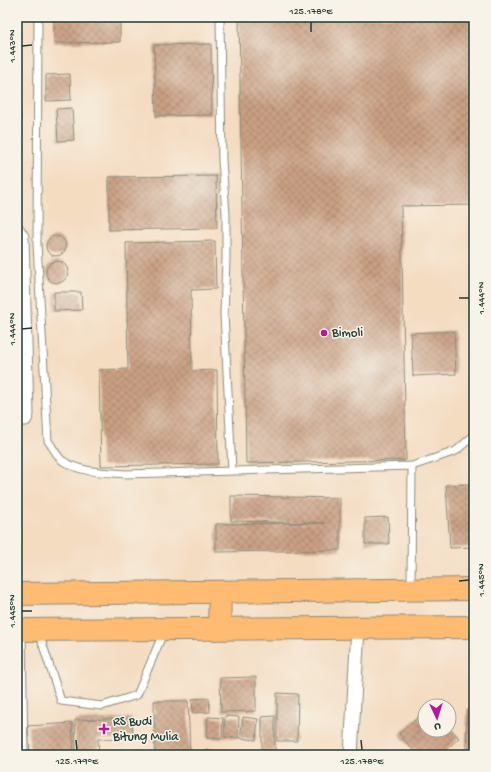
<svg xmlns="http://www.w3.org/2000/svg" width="491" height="772" viewBox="0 0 491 772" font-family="'Gochi Hand',sans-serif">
<defs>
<pattern id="building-cross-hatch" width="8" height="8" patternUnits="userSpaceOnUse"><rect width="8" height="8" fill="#cba084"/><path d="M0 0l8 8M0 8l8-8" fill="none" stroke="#a4846d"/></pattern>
</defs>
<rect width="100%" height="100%" fill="#f7f3e8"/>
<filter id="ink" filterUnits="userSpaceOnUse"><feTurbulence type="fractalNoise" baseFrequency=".025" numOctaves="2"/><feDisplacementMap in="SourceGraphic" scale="8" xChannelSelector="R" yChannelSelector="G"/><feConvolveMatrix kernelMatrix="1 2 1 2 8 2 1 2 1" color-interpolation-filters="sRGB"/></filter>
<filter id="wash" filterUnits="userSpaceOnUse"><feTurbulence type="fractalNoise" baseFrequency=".012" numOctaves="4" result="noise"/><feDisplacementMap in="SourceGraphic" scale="16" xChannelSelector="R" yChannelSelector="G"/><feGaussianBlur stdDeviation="0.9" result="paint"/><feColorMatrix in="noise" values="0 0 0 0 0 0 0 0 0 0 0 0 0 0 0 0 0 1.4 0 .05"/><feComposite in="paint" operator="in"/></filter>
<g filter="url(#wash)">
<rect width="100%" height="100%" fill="#f4dcc1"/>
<g id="blocks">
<path fill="url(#building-cross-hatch)" d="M17 17H19L21 43H17Z
M54 17H120V42L54 43Z
M239 17H474V205L401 206 406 460 246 463Z
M211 44 212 115 156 116 154 45Z
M17 66H20L21 96H17Z
M70 74 71 100 46 101V75Z
M17 102H20L21 124H17Z
M72 108 74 140 58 141 56 109Z
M216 176 217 228 109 230V177Z
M46 246a10 10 0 1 1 20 0a10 10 0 1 1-20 0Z
M215 241 216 289 191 290 192 371 217 370 218 464 101 466 99 370 128 369 126 243Z
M46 272a11 11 0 1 1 22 0a11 11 0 1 1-22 0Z
M54 292H81L82 310 54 311Z
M454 331 456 374 413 376 411 333Z
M470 484 473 547 450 548 446 485Z
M231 496 340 498V550L216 552V524L325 523 231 521Z
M388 517 389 544H365V518Z
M256 677V711L221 712 220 678Z
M277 693 298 694 297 741H277Z
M209 698 210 712 193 713 192 699Z
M154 701H188L190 755H155Z
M467 710H474V751H466Z
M425 711V730H449V727L459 738 440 755H417L399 734Z
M225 716 239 717 238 738 224 737Z
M275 716V754H262V717Z
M208 717 223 718 222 739 207 738Z
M243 717 258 719 256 740 240 738Z
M132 718 133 738 98 739 99 755H76L75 720Z
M72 723 74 755H30L28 726Z
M206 749 230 754V755H204Z"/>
</g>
</g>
<g filter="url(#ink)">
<use href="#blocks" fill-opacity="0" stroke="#8a8c7a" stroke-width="1"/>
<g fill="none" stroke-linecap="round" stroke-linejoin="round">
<g stroke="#8a8c7a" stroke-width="9">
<path id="lane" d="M38 17 37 244 48 441C53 447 57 457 63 461 81 473 105 472 125 474L412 466 411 588
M220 17 222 161 226 214V259L224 314 232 470
M412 466 456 451 474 435
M22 633 24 755
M39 633 61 701 102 706 137 695 164 631"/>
</g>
<g stroke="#8a8c7a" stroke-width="15">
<path id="street" d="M17 229 22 237 27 414 25 419H17
M351 755 358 627"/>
</g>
<g stroke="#8a8c7a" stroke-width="24">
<path id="highway" d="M17 594 474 589
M219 628 220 592
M17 630 474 627"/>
</g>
<use href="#lane" stroke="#fff" stroke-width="7"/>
<use href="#street" stroke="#fff" stroke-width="13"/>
<use href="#highway" stroke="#ffbb71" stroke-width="22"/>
</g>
</g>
<path fill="none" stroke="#1f3d34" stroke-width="1.5" d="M311 22V32M22 46 32 45M459 298H469M22 329 32 328M459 581 469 580M22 611H32M76 740 77 750M361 740 362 750"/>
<g fill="#b5179e" stroke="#f7f3e8" stroke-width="1.5">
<circle cx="324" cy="333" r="4"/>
<path d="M102 723h4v4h4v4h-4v4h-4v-4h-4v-4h4z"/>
</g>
<g text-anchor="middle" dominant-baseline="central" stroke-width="3" stroke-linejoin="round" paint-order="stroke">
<g font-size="13" fill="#1f3d34" stroke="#f7f3e8" text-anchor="start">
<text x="332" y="333">Bimoli</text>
<text x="113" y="722">RS Budi<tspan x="113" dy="15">Bitung Mulia</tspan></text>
</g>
</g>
<rect width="491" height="772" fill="none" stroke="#f7f3e8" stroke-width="44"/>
<g transform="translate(437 718) rotate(176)"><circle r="19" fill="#f7f3e8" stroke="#a1aaa0"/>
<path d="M0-3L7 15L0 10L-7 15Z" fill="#b5179e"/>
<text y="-6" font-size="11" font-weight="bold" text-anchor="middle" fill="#1f3d34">U</text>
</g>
<rect x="22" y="22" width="447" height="728" fill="none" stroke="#1f3d34" stroke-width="1.5"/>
<g font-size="10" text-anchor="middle" fill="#1f3d34">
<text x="311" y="14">125.178°E</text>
<text transform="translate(11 46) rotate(-90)" y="4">1.443°N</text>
<text transform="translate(480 298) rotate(-90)" y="4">1.444°N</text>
<text transform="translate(11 329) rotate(-90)" y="4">1.444°N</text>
<text transform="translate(480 580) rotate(-90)" y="4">1.445°N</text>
<text transform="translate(11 611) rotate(-90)" y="4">1.445°N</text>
<text x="77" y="764">125.179°E</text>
<text x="362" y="764">125.178°E</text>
</g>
</svg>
